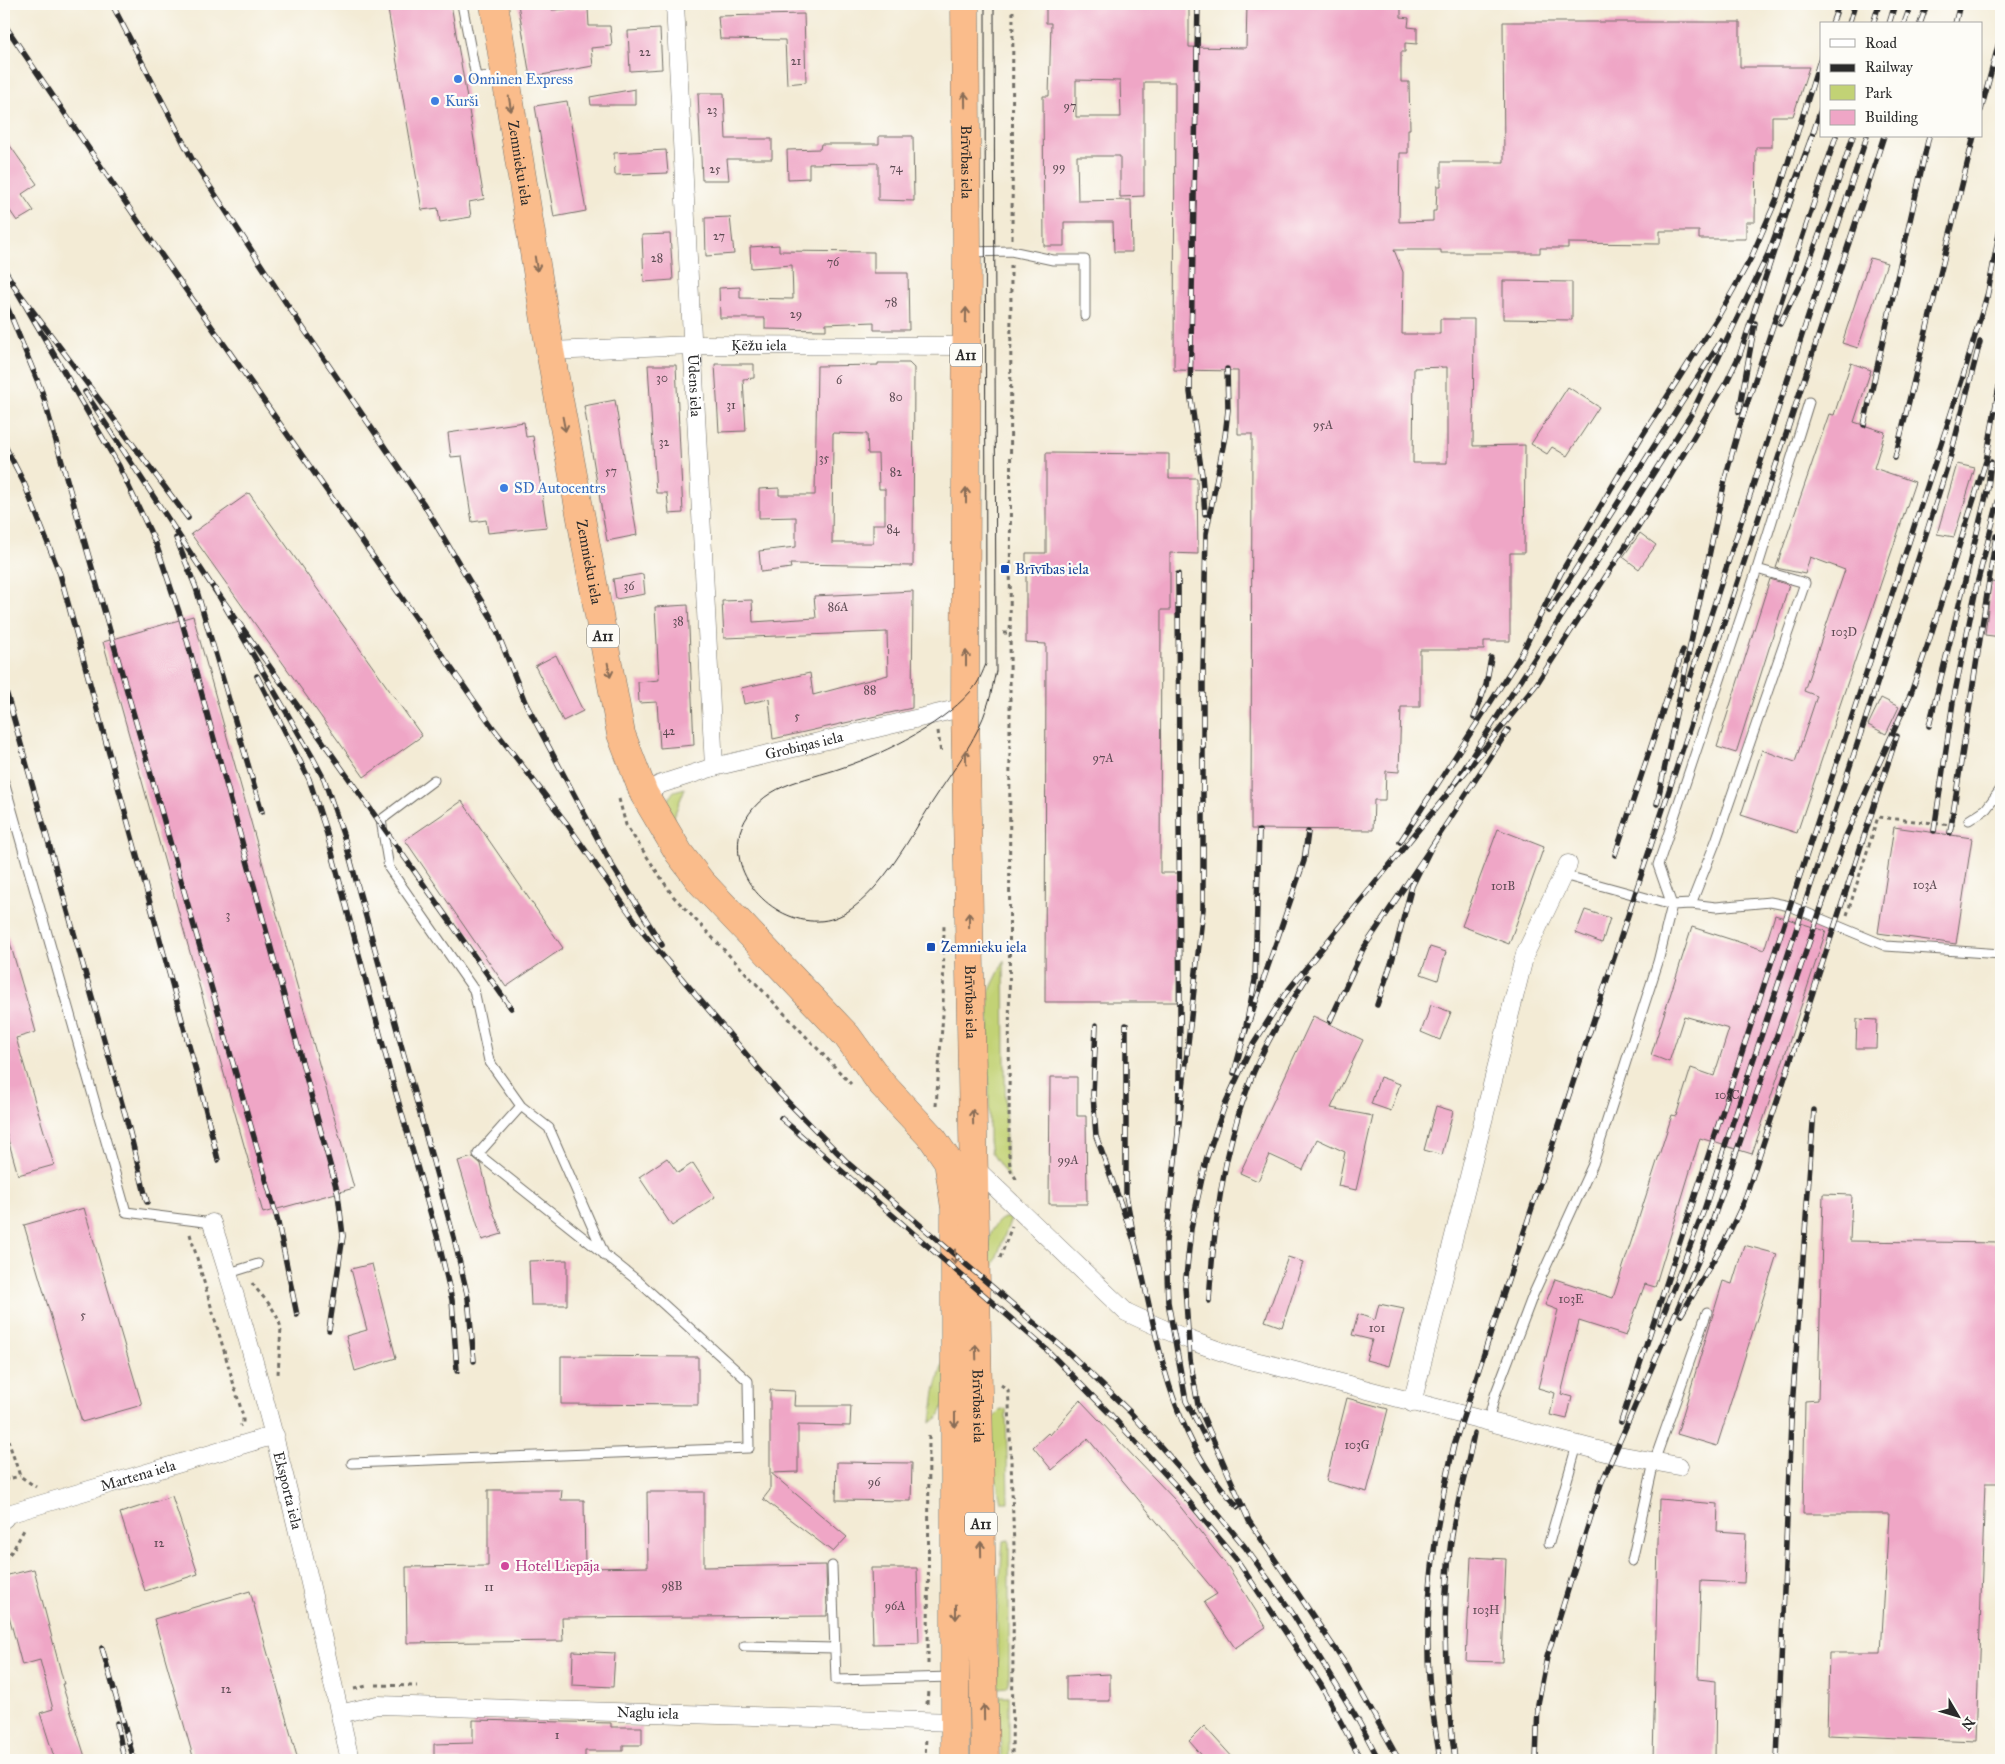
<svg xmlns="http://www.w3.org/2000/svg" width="2005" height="1764" viewBox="0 0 2005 1764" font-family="'IM FELL Great Primer',serif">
<rect width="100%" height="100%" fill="#fdfcf7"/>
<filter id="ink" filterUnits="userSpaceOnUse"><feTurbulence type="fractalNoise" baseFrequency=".02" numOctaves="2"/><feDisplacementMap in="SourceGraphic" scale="10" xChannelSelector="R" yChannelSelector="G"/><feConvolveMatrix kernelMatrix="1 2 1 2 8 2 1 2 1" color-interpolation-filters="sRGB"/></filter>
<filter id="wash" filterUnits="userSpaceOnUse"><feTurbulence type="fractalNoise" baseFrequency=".0096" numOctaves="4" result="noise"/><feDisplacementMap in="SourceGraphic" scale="20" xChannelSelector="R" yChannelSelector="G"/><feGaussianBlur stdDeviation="1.12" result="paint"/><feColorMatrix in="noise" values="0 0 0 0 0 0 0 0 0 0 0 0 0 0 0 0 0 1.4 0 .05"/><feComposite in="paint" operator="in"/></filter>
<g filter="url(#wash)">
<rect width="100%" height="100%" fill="#f3ebd5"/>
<path fill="#c2d275" stroke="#767e50" d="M685 788 674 816 675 825 666 802 674 791Z
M1004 961 1006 1163 1009 1179 991 1152 989 1142V992Z
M1004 1218H1011L989 1278C990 1258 983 1228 1004 1218Z
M946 1352C945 1370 951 1416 931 1422L935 1391Z
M1006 1409 1008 1502H1001L991 1455 990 1420 999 1411Z
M1009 1540V1683L1007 1687 998 1688 997 1618 1003 1541Z
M1000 1697H1009V1760H1001Z"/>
<g id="blocks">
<path fill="#efa6c6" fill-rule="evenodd" d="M387 4H451L484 199 469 202 471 217 440 222 438 208 422 210Z
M518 4H551L552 10 588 8 589 26H610L612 46 591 48 593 66 530 77Z
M1046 4H1189V47L1246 48 1247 4H1401V17L1409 18 1408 27 1417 28V44L1405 43V52H1401V82H1409L1410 129H1408V153H1400L1399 222 1433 221V211H1436L1437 186H1441V162H1504L1503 22H1740V67H1809L1793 116H1772V147H1756L1755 222H1746V239H1699V231H1660V244L1568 243V248H1540V253H1441V250H1394L1403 272 1402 334H1440V319H1474L1473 446 1525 445 1524 553H1510V641H1484V650H1420V707H1401L1399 772 1386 771 1385 800H1374L1373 830 1251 829 1252 434H1238V371L1174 370 1175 82H1144V196L1120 197V156H1077L1078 201 1131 200 1132 252H1114L1113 222H1064V246H1044L1043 96H1049L1051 23H1046ZM1076 80 1120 81 1121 117H1076ZM1447 367V463H1413L1414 368Z
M804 14 806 82 787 84 785 40 720 39 718 16Z
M660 29 662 69 630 71 628 31Z
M635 89V105H591L590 97Z
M698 93H724L726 139H772V159H727L729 180H702Z
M567 101 586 211 554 217 535 106Z
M879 136H913L914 201 878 200V163L809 164V178L788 179 787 150 820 149 821 144H879Z
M4 137 37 184 22 194 34 211 17 221 4 202Z
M666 150 668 173 615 175 614 153Z
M730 217 734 254 706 256 705 218Z
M670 234 673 280 644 282 642 235Z
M779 245V251L874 252V273H908L909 330H874V322L826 324V330L765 329V318H720L719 288 740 287V298L793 299 792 265 751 268 750 247Z
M1870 258 1887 263 1858 348 1842 343Z
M1503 281 1572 282V320L1503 319Z
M878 363H909L914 368 913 566 790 564 791 568 761 572 759 551 796 547V517L759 518V489L779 488V495H815L817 366 878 365ZM833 433 867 434 868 454H878L879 489H885V524H873V543H832Z
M1851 363 1871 370 1854 422 1885 432 1874 468 1915 482 1797 833 1741 815 1762 750 1795 762 1817 696 1804 691 1845 570 1810 557 1805 574 1776 568 1829 414 1834 415Z
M715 364H754V378L743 379 746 431 719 432Z
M648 365H676L683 513 669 514 667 493H656Z
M1568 387 1599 407 1567 456 1552 447 1547 454 1531 444Z
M615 400 637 535 607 541 584 406Z
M524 422 526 437 533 436 547 527 488 533 486 520 472 522 462 456 451 457 448 433Z
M1046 453 1169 454V478H1197L1198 554 1170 553V610H1161L1160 873H1177V1002H1045L1046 644 1026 643V553H1046Z
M1957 464 1975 468 1954 537 1937 534Z
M249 493 422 736 364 777 191 534Z
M1640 533 1656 545 1639 569 1623 557Z
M643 574 645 594 616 599 613 579Z
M1770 579 1789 585 1736 753 1717 747Z
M1991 582 2001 583V637L1985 635Z
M913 591 912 708 773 739 769 699 744 704 741 688 810 673 813 695 888 675 887 632 724 638 722 601 752 600 753 622 816 618 814 596Z
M688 605 694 745 660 748 657 702 639 703 638 682 659 680 655 607Z
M193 616 354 1188 263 1213 103 642Z
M556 655 583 711 563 721 535 666Z
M1881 698 1899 707 1886 734 1868 725Z
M462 801 563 948 506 987 405 840Z
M1894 827 1972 838 1956 944 1878 933Z
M1498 829 1544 847 1509 944 1462 926Z
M1585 910 1610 918 1602 943 1576 933Z
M1775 915 1826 931 1752 1154 1700 1138 1655 1287 1645 1284 1626 1336 1579 1321 1561 1394 1572 1397 1567 1419 1550 1415 1555 1393 1538 1388 1558 1310 1545 1305 1555 1279 1613 1298 1672 1115 1676 1116 1691 1068 1714 1076 1729 1029 1684 1016 1669 1062 1651 1055 1692 927 1764 950Z
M4 936H8L36 1032 16 1038 54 1165 18 1175 4 1125Z
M1430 947 1446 952 1438 980 1421 974Z
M1431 1005 1451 1012 1440 1040 1421 1032Z
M1313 1016 1363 1040 1331 1108 1373 1116 1356 1190 1338 1186 1345 1152 1317 1139 1303 1170 1270 1155 1258 1181 1240 1173Z
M1857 1019 1877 1020 1876 1048H1856Z
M1050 1077H1077V1116H1086L1087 1204H1049Z
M1380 1077 1400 1084 1391 1111 1371 1104Z
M1436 1106 1453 1111 1442 1155 1424 1150Z
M473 1157 481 1164 491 1206 502 1234 482 1240 458 1161Z
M667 1158 678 1173 693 1163 715 1197 672 1226 639 1177Z
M1823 1194 1852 1195 1850 1241 2001 1243V1483H1985L1976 1741 1827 1735 1829 1653H1881L1889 1514H1803L1805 1401 1818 1400Z
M84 1208 142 1405 82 1422 24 1225Z
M1744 1245 1777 1254 1717 1446 1677 1434 1723 1281 1732 1284Z
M1288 1257 1303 1262 1282 1327 1265 1321Z
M567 1260V1305H531L529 1261Z
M372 1264 396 1358 355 1371 346 1336 367 1330 351 1269Z
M1379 1304 1404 1309 1389 1366 1366 1360 1372 1340 1352 1335 1358 1314 1375 1320Z
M561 1356 698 1357V1405L561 1404Z
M770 1390 795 1391 794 1406H851L850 1426 798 1425V1472L771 1473 847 1537 833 1552 763 1499 770 1490Z
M1347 1398 1388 1409 1367 1492 1326 1481Z
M1080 1400 1175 1500 1229 1568 1266 1627 1235 1648 1204 1602 1217 1594 1088 1439 1052 1470 1033 1447 1048 1433 1050 1435Z
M837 1462 912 1463 911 1501 836 1500Z
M488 1490H562L561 1500H584L585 1568 648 1567 647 1492H704V1567L826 1565 827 1616 562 1618 563 1641 407 1643 406 1567 488 1566Z
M172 1496 198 1574 145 1591 120 1513Z
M1659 1499 1718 1504 1717 1531 1746 1533 1744 1583 1701 1581 1698 1679 1716 1681 1715 1760H1653Z
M1471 1557 1506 1559 1502 1662 1466 1661Z
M871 1568H917L919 1643 873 1644Z
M34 1569 64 1684H62L86 1760H55L40 1713 53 1709 40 1660 22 1665 4 1597V1576Z
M250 1591 298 1760H194L154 1619Z
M573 1651 615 1653 613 1687 572 1685Z
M1110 1674V1701H1066V1676Z
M473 1720 611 1723V1727H642V1745H623V1751H585V1760H434V1744L473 1743Z
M1204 1726 1235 1760H1206L1189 1741Z"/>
</g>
</g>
<g filter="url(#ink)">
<use href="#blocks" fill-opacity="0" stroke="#716e66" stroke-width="1"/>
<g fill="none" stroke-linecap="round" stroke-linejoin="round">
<g stroke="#716e66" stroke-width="11">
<path id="lane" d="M462 4 476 77 503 76
M970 252 1011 251 1053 260H1085V316
M434 780 381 820 389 868 474 990 489 1061 521 1106
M4 782 126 1212 212 1223
M1969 820 1986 809 2001 789
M1563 875 1672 905 1691 904 1716 907 1770 902 1790 906 1886 946 2001 954
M1691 904 1716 841 1805 583 1757 569
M229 1273 258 1264
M1488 1422 1495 1395 1533 1295 1593 1164 1658 962 1672 905 1658 865 1757 569 1809 402
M352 1463 749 1448 748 1381 638 1281 478 1154 521 1106 549 1128 605 1256
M1549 1543 1577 1445
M1632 1561 1654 1462 1707 1312
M832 1566 836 1680 953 1677
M744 1646 835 1648"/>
</g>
<g stroke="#716e66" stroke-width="19">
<g id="street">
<path id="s1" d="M675 4 714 767"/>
<path id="s2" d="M550 351 692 345 966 346"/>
<path id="s3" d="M644 794 661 784 714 767 965 707"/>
<path d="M973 1166 1126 1312C1173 1334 1221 1355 1272 1365L1613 1454 1679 1466"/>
<path id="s4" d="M212 1223C270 1399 310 1580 350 1760"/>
<path d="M1412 1403 1525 954 1568 864"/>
<path id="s5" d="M4 1519 8 1514 275 1435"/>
<path id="s6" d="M340 1714 377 1705 955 1722"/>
</g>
</g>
<g stroke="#716e66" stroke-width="29">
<g id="highway">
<path id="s7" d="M494 4 550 351 621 734 644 794 679 853 701 882 847 1036 881 1083 933 1139 948 1161 955 1208V1760"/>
<path id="s8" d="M965 4 967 252 965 707 985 1760"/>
</g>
</g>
<path stroke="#716e66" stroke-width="3" stroke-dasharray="4 4" stroke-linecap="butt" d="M1012 239 1013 4
M1011 265 1009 1159 1011 1171 1018 1182
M1003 633H1010
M938 731 941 754
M619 799 626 825 673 896 851 1084
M1847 915 1878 817 1951 825 1957 824
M936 1106 943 1014 944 923
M190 1234 243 1416V1424L240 1426
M1000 1258 1012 1226
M252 1283C264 1300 275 1306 281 1328L278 1374
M1001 1385 1008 1390 1009 1403 1014 1547 1012 1760
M8 1440 20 1476 36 1487
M4 1480 20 1476
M4 1560 13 1550 25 1528
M928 1664 929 1432
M376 1685 417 1686
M354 1689 367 1686
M927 1704 928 1690
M925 1760 926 1737"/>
<use href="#lane" stroke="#fff" stroke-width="9"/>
<use href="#street" stroke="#fff" stroke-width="18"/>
<use href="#highway" stroke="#fabc8b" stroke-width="28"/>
<path stroke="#2b2b2b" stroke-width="1" d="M985 4 986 664C983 671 980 679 976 685 949 721 886 753 844 767 802 782 760 783 741 829 738 837 738 848 739 856 746 902 805 939 847 912 884 888 910 837 933 801 953 770 977 740 988 704 992 693 993 682 996 671L994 4"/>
<g stroke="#2b2b2b" stroke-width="5.5">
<path id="rail" d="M112 4 192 159 286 303 423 503 492 619 525 702 610 862 662 945
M1198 4 1190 392 1202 475 1205 514
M4 24 153 243 494 729 567 824 645 935 780 1094 848 1163 1068 1352 1130 1412 1186 1475 1245 1547 1291 1611 1359 1722 1379 1760
M1832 24 1839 4
M1849 24 1855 4
M1873 24 1879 4
M1889 24 1895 4
M1904 24 1911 4
M1920 24 1927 4
M1955 24 1960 4
M1981 110 2001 35
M1813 133 1821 109
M4 269 18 292
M1987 297 2001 224
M4 299 42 392 277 1218 297 1315
M1780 324 1803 278 1831 203 1853 136
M85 392 218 595
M1739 412 1755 323
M1864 425 1929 136
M4 444 24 483 60 574 200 1086 218 1160
M1895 458 1974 136
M188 518 14 286 119 466 156 544 181 618 338 1194 343 1236 329 1330
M176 538 196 588 262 812
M1178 574 1180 1020 1178 1133 1203 909V670L1206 534 1225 436 1228 410 1227 369
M1549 611 1721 341
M257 676 309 779 327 834 393 1083 438 1239 452 1300 457 1371
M4 684 128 1125 147 1202
M1687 688 1867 136
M1474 718 1486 685 1491 658
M1929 726 1988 488 1991 462
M1657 804 1726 475 1740 425 1836 136
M1259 831 1255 980 1244 1036 1304 861 1308 832
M1934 831 1953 702 1977 584 2001 490
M1950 833 1996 536
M1400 842 1521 655 1561 573 1642 436 1718 317 1751 258 1777 198 1821 57
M1432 846 1508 730
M1615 855 1683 650
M1330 1021 1363 949 1432 846 1412 886 1392 961 1377 1005
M1096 1025 1093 1095 1096 1136 1135 1243 1126 1195V1025
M1234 1073 1244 1036
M781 1118 1046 1349 1112 1416 1176 1486 1237 1560 1321 1685 1361 1760
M1178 1133 1166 1242 1168 1302 1186 1401 1206 1439
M1135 1243C1154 1320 1164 1405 1209 1471 1218 1484 1228 1496 1238 1507
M1209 1301C1214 1227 1222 1155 1249 1084 1263 1046 1286 1011 1307 977
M1681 1315 1727 1237 1744 1202 1897 736
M1660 1323 1704 1210 1921 550 1950 458 1980 342
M474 1361 468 1298 454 1238 345 840 324 779 313 758 215 589 511 1008
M1621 1422 1962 380 1988 292
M102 1648 134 1760
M117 1723 124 1760
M1399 1760 1346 1665 1249 1521 1198 1405 1190 1359 1185 1287 1191 1229 1206 1160 1226 1102 1251 1048 1285 994 1536 685 1668 480 1727 381 1740 354 1813 133 1769 252 1692 413 1451 789
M1440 1760C1436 1733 1431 1705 1429 1677 1424 1598 1436 1521 1454 1445L1884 136
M1455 1760C1445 1680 1439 1598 1455 1518 1460 1490 1469 1462 1474 1433
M1536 1760 1538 1704 1547 1657 1601 1484 1700 1257 1846 836 1911 693 1928 644 1986 461 2001 375
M1777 1760 1791 1421 1814 1110"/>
</g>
<use href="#rail" stroke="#fdfcf7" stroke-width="4" stroke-dasharray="11" stroke-linecap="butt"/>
</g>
<defs><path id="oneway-shaft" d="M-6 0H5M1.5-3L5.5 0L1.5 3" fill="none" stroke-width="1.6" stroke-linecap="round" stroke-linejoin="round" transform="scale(1.25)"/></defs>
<g stroke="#886c56">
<use href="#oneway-shaft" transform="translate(965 100) rotate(-91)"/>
<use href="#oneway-shaft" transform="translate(510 104) rotate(81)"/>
<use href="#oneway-shaft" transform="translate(536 264) rotate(81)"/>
<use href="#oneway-shaft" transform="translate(966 315) rotate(-89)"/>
<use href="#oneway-shaft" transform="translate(564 424) rotate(79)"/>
<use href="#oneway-shaft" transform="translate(966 495) rotate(-90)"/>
<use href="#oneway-shaft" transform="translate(966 658) rotate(-90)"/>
<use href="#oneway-shaft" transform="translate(609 670) rotate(79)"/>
<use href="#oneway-shaft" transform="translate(966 757) rotate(-91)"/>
<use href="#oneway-shaft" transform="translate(969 920) rotate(-91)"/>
<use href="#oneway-shaft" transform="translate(973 1117) rotate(-91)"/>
<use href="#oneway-shaft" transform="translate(955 1257) rotate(90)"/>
<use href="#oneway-shaft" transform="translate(976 1352) rotate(-92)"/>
<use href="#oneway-shaft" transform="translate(955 1420) rotate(90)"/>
<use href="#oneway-shaft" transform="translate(981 1549) rotate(-91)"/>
<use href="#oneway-shaft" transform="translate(956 1612) rotate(90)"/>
<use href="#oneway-shaft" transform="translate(984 1712) rotate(-91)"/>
</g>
</g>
<g fill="#3f7fe0" stroke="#fdfcf7" stroke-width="2">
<circle cx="458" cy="79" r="5"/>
<circle cx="435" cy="101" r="5"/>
<circle cx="504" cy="488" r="5"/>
</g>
<g fill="#1a4fb4" stroke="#fdfcf7" stroke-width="2">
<rect x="1000" y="564" width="10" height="10" rx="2.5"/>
<rect x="926" y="942" width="10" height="10" rx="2.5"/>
</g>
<circle fill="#d1479c" stroke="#fdfcf7" stroke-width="2" cx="505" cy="1566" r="5"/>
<g text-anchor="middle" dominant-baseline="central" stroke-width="4.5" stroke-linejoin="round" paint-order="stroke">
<g font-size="12" fill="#5c4a52">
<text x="645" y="52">22</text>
<text x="796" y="61">21</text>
<text x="1070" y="106">97</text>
<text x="712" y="110">23</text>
<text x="1059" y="167">99</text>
<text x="896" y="168">74</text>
<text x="715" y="169">25</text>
<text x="719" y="236">27</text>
<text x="657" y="258">28</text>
<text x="833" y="262">76</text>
<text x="891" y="302">78</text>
<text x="796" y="314">29</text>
<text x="662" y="378">30</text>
<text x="839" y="380">6</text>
<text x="896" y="397">80</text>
<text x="731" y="405">31</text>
<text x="1323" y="425">95A</text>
<text x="664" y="442">32</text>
<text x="824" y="458">35</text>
<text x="611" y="471">57</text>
<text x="896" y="472">82</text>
<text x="893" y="529">84</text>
<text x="629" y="586">36</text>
<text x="838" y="607">86A</text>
<text x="678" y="621">38</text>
<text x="1844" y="632">103D</text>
<text x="870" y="690">88</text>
<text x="797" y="716">5</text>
<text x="669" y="731">42</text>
<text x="1103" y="758">97A</text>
<text x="1925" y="885">103A</text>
<text x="1503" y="886">101B</text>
<text x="228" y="915">3</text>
<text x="1727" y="1095">103C</text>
<text x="1068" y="1160">99A</text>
<text x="1571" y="1299">103E</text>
<text x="83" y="1315">5</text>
<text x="1377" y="1328">101</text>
<text x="1357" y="1445">103G</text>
<text x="874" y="1482">96</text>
<text x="159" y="1543">12</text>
<text x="672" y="1586">98B</text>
<text x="489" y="1587">11</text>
<text x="895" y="1606">96A</text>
<text x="1486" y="1610">103H</text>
<text x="226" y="1689">12</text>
<text x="557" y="1735">1</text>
</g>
<g fill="#fdfcf7" stroke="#6a6a68" stroke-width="1">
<rect x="950" y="343.5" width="32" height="23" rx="4"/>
<rect x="587" y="624.5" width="32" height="23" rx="4"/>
<rect x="965" y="1512.5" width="32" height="23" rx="4"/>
</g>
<g font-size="14" font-weight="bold" fill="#2b2b2b">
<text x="966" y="355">A11</text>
<text x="603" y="636">A11</text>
<text x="981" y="1524">A11</text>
</g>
<g font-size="15" fill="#366cbe" stroke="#fdfcf7" text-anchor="start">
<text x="468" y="79">Onninen Express</text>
<text x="445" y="101">Kurši</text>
<text x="514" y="488">SD Autocentrs</text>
</g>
<g font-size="15" fill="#2b2b2b" stroke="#fdfcf7">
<text stroke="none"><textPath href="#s8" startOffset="158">Brīvības iela</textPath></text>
<text stroke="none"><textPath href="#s7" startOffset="161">Zemnieku iela</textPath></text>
<text stroke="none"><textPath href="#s2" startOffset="209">Ķēžu iela</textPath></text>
<text stroke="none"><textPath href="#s1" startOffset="382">Ūdens iela</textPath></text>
<text stroke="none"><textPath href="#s7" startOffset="566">Zemnieku iela</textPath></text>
<text stroke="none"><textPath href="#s3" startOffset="168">Grobiņas iela</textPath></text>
<text stroke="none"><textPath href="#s8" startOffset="998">Brīvības iela</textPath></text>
<text stroke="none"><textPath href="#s8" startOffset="1402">Brīvības iela</textPath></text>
<text stroke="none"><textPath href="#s5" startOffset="142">Martena iela</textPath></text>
<text stroke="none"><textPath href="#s4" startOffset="278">Eksporta iela</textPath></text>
<text stroke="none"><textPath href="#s6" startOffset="309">Naglu iela</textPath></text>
</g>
<g font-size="15" fill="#164399" stroke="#fdfcf7" text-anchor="start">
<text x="1015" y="569">Brīvības iela</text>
<text x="941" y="947">Zemnieku iela</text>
</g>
<g font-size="15" fill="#b23c85" stroke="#fdfcf7" text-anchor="start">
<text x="515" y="1566">Hotel Liepāja</text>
</g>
</g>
<rect width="2005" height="1764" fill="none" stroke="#fdfcf7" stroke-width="20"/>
<rect x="1820" y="22" width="162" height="115" fill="#fdfcf7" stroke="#a9a8a5"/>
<rect x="1830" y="39" width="25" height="8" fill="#ffffff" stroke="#a9a8a5"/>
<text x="1865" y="48" font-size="15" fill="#2b2b2b">Road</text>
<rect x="1830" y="64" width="25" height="8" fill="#2b2b2b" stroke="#a9a8a5"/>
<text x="1865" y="72" font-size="15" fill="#2b2b2b">Railway</text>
<rect x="1830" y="85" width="25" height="15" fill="#c2d275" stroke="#a9a8a5"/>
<text x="1865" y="98" font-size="15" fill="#2b2b2b">Park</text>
<rect x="1830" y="110" width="25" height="15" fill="#efa6c6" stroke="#a9a8a5"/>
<text x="1865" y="122" font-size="15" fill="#2b2b2b">Building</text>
<g transform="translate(1958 1716) rotate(128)" stroke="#fdfcf7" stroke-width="4" paint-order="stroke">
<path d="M0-4L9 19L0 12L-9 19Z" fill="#2b2b2b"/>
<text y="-8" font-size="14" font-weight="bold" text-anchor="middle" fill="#2b2b2b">N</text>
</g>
</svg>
